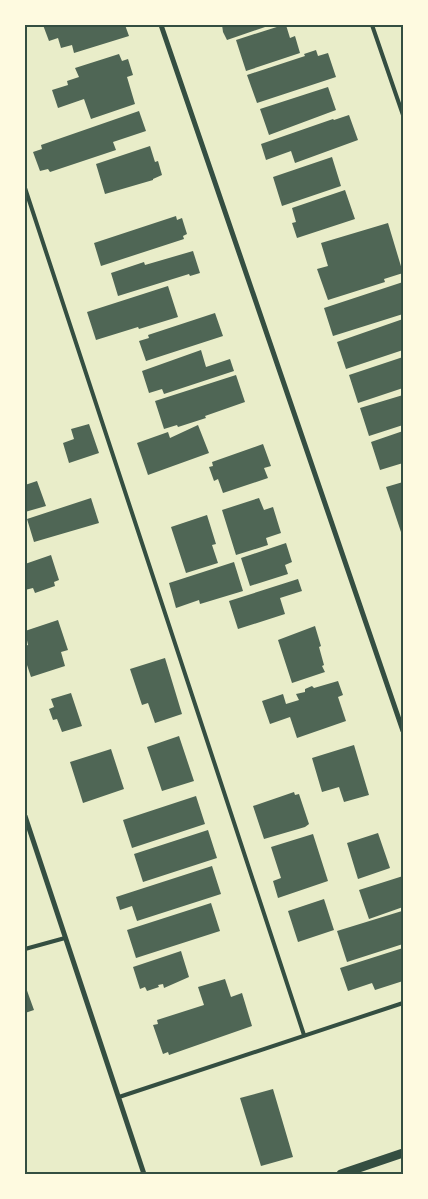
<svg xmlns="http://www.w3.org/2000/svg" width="428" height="1199" viewBox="0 0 428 1199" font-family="'Public Sans',sans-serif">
<rect width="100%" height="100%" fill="#e9edc9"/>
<path fill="#4f6655" d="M43 25H125L129 36 74 53 72 45 61 48 58 38 49 41Z
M222 25H271L227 40 223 32Z
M283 25H286L290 38 295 36 300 53 246 71 236 40Z
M316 50 318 56 328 53 336 77 257 103 247 75 305 56 304 54Z
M119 54 122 61 128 59 133 75 127 77 135 104 91 119 84 99 58 108 52 90 68 85 67 81 79 77 75 68Z
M328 87 336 110 269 135 260 109Z
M139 111 146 131 113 142 116 150 50 172 48 169 40 171 33 152 42 149 41 145Z
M349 115 358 140 295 163 291 151 266 160 261 144 333 119 334 120Z
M150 146 155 162 158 161 162 175 153 179V180L105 194 96 164Z
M332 157 341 186 282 206 273 177Z
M345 190 355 219 297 238 292 223 296 222 292 208Z
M176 216 177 220 182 218 187 234 183 236 184 239 101 266 94 243Z
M388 223 403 273 384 279 385 282 328 300 317 269 328 266 321 243Z
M193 251 200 273 190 276 189 274 118 296 111 273 144 262 145 265Z
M403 282V314L333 336 324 308Z
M168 286 178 317 139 329 138 327 96 340 87 312Z
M215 313 223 336 146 361 139 341 149 338 148 335Z
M403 319V350L346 369 337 342Z
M201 350 206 367 230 359 234 371 164 394 162 389 149 393 142 371Z
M403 357V388L358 403 349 375Z
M236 375 245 402 205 416 206 418 178 427 177 425 164 429 155 401Z
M403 395V425L369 436 360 408Z
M89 424 99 453 69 463 63 443 74 439 71 429Z
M198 425 209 453 148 475 137 443 168 432 170 438Z
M403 431V463L380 470 371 442Z
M263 444 271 466 264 468 268 478 223 493 218 479 214 481 209 467 213 466 212 462Z
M37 481 46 506 25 512V485Z
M403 482V538L386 487Z
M91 498 99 523 34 542 27 519Z
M259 498 264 510 273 507 281 533 266 538 268 545 236 555 222 510Z
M207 515 216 544 212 545 218 563 186 573 171 527Z
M286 543 292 562 285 565 288 574 250 586 241 558Z
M51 555 59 580 54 582 55 586 35 593 33 588 25 590V564Z
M234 562 243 591 200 604 199 600 176 608 169 583Z
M298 579 302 591 280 598 285 614 238 629 229 601Z
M58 620 68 650 61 652 65 666 31 677 25 659V646L28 645 25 631Z
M315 626 321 646 319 647 324 665 322 666 325 672 292 683 278 640Z
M165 658 182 714 155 723 148 703 142 705 130 669Z
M338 681 343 695 338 697 346 721 297 738 290 717 270 724 262 701 283 694 286 704 299 700 296 694 305 692V689L312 686 314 688Z
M71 693 82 726 62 732 57 719 53 720 49 709 54 707 51 699Z
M179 736 194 781 162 791 147 747Z
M354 745 369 795 344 802 339 787 322 792 312 758Z
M111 749 124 789 83 803 70 762Z
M294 792 295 795 299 794 309 824 305 827 264 839 253 806Z
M196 796 205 824 132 848 123 820Z
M208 830 217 858 143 882 134 854Z
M378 833 390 868 358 879 347 843Z
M313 834 328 881 278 898 273 881 281 878 271 847Z
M212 866 221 894 137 921 132 906 120 910 116 897Z
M403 876V907L369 919 359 890Z
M324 899 334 930 298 942 288 911Z
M211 903 220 931 136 958 127 930Z
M402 911 403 915V944L347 962 337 931Z
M403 948V981L375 990 372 983 348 991 340 968Z
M181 951 189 977 164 988 163 984 158 985 159 987 147 991 145 987 140 989 133 967Z
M225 979 231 997 242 993 252 1026 169 1055 168 1052 163 1054 153 1025 158 1024 157 1020 204 1005 198 987Z
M25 985 34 1010 25 1013Z
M273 1089 293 1157 261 1166 240 1098Z"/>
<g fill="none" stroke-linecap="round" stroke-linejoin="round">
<path stroke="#344e41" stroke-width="4" d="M372 25 403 115
M25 188 304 1035
M25 949 65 938
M119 1097 403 1003"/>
<path stroke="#344e41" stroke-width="5" d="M161 25 403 731
M25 816 144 1174"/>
<path stroke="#344e41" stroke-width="9" d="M341 1174 403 1153"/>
</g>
<rect width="428" height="1199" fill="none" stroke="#fefae0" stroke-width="52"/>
<rect x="26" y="26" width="376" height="1147" fill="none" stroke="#344e41" stroke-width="2"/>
</svg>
